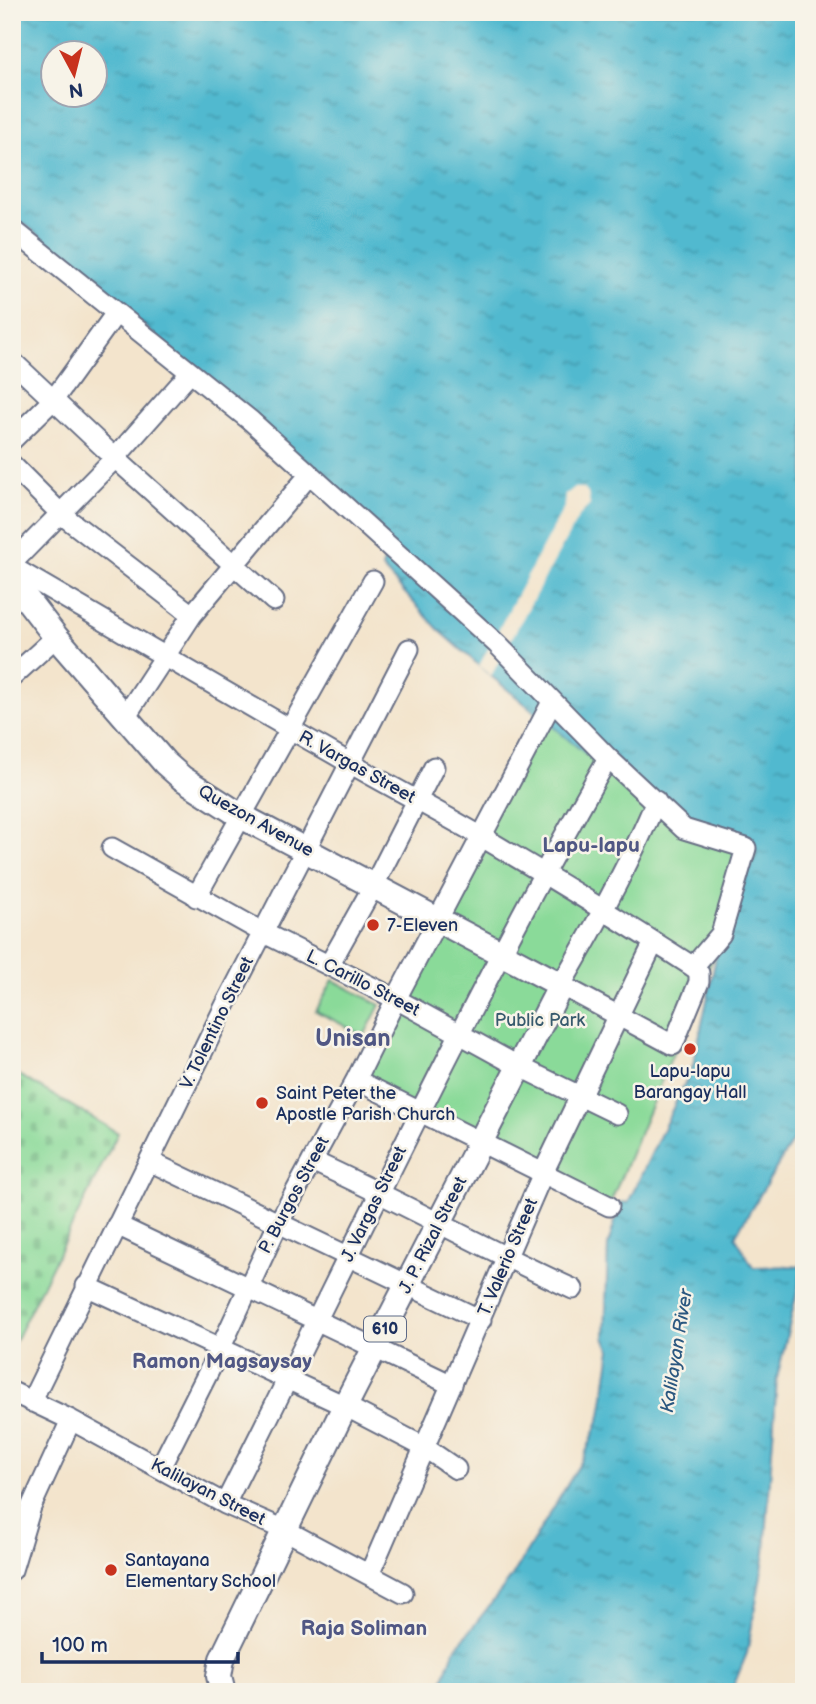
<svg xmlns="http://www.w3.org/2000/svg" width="816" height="1704" viewBox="0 0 816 1704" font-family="'Balsamiq Sans',sans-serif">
<defs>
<pattern id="cemetery-stones" width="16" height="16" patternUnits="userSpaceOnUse" patternTransform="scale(1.75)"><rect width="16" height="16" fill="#8ada99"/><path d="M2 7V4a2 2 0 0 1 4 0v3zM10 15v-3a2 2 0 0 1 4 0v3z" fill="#76bb86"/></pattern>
<pattern id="water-ripples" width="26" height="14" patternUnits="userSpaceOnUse" patternTransform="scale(1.75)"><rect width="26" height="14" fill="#51b9cf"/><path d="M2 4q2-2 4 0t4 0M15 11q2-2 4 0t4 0" fill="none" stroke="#4297ab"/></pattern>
</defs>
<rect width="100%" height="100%" fill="#f7f3e8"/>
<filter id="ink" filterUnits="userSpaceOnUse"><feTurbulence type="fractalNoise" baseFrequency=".0143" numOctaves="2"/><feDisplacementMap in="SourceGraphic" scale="14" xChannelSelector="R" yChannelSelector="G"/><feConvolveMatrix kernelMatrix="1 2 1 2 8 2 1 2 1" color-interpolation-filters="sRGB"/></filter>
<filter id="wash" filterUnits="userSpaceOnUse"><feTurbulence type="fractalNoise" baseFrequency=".00686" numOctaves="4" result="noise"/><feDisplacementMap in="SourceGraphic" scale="28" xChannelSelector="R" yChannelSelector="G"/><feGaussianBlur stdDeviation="1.57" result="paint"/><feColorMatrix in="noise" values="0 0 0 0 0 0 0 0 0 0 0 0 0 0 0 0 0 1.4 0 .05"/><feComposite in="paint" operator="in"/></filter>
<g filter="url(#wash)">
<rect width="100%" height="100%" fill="#f3e4cc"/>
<path fill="url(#cemetery-stones)" stroke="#52847c" stroke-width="2" d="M12 1071 118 1133 12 1347Z"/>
<path fill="#8ada99" stroke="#52847c" stroke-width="2" d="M552 702 757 853 609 1206 356 1080Z
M333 980 380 1005 364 1036 316 1011Z"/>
<path fill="url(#water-ripples)" stroke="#367496" stroke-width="2" fill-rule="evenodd" d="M12 12H804V1122L735 1236 753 1267 803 1266 777 1378 765 1553 747 1653 731 1692H439L454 1651 511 1578 584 1457 601 1416 611 1350 605 1338 608 1245 621 1202 628 1203 693 1066 721 934 757 853 684 829 630 790 491 676 439 630 382 568 389 546 63 253 12 215ZM52 52H94V94H52Z"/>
<path fill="#f3e4cc" d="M574 488H583L588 493 590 505 579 516 491 676 479 666 564 507 565 495Z"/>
</g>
<g filter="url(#ink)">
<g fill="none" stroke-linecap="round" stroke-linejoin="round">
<g stroke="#676e84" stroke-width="23">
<path id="minor" d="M12 229 251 421 497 644 608 758 684 829 746 848 721 934 693 967
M12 361 115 458 274 601
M12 440 54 399 116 313
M12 465 61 514 192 615
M12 563 115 458 190 373
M12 567C119 629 226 693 334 754 383 783 433 808 482 837 554 879 625 923 695 968L699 973V982L673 1045 561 985C596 925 629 865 656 801
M12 677 56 637
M125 717 192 615 310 474
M112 848 262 932 396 999 518 1066 617 1114
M196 897 373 581
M329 965 374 885 434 767
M356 1080 609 1206
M149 1161 481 1320
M312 1161C400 1201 485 1249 573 1289
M117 1225 452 1385
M86 1286 345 1406 424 1447 456 1469
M12 1392 71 1420 225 1504 285 1530 403 1593
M31 1402 225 1006 409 649
M160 1468 221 1347 278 1224 356 1080 396 999 552 702
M225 1504C351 1255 469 1001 608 758
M12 1570 31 1507 71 1420
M369 1575 543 1173 654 942"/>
</g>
<g stroke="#676e84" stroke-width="28">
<path id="major" d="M12 580 56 637 165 763 182 778 241 816 561 985 345 1406 222 1659 219 1676 223 1692"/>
</g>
<use href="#minor" stroke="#fff" stroke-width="19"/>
<use href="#major" stroke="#fff" stroke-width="24"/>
</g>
</g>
<g fill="#c8321e" stroke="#f7f3e8" stroke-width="2.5">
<circle cx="373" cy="925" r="7"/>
<circle cx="690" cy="1049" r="7"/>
<circle cx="262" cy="1103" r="7"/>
<circle cx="111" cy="1570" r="7"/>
</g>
<g text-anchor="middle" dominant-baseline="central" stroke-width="5" stroke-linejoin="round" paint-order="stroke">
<rect fill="#f7f3e8" stroke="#5d6a87" stroke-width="2" x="364" y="1316.5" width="42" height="25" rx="5"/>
<g font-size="16" font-weight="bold" fill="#1b2f5e">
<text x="385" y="1329">610</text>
</g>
<g font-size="18" fill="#1b2f5e" stroke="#f7f3e8">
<text transform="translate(357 767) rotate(29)">R. Vargas Street</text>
<text transform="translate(256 821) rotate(29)">Quezon Avenue</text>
<text transform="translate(363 983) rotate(27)">L. Carillo Street</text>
<text transform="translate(217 1023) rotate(-64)">V. Tolentino Street</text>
<text transform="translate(294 1195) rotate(-62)">P. Burgos Street</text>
<text transform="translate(374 1204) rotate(-64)">J. Vargas Street</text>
<text transform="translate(433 1235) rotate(-63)">J. P. Rizal Street</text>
<text transform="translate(508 1257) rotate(-67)">T. Valerio Street</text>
<text transform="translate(208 1492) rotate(27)">Kalilayan Street</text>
</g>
<g font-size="18" fill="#1b2f5e" stroke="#f7f3e8" text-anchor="start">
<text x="387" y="925">7-Eleven</text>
<text x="690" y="1071" text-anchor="middle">Lapu-lapu<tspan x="690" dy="21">Barangay Hall</tspan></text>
<text x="276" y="1093">Saint Peter the<tspan x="276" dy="21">Apostle Parish Church</tspan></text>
<text x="125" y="1560">Santayana<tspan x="125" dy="21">Elementary School</tspan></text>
</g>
<g font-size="18" fill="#375a6d" stroke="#f7f3e8">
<text x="540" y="1020">Public Park</text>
</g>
<g font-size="19" font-style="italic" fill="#2b5880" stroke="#f7f3e8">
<text transform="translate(677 1351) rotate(-81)">Kalilayan River</text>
</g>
<g font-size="21" font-weight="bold" fill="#505784" stroke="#f7f3e8">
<text x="591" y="845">Lapu-lapu</text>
<text x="222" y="1361">Ramon Magsaysay</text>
<text x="364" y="1628">Raja Soliman</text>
</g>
<g font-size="24" font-weight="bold" fill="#505784" stroke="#f7f3e8">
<text x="353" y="1038">Unisan</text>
</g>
</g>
<rect width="816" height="1704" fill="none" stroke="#f7f3e8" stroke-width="42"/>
<g transform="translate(74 74) rotate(173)"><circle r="33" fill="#f7f3e8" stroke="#9fa5b1" stroke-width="2"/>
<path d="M0-5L12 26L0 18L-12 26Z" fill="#c8321e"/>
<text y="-10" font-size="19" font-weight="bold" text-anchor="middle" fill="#1b2f5e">N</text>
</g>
<path d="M42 1652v10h196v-10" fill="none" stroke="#1b2f5e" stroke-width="3.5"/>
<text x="52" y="1652" font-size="21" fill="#1b2f5e" stroke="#f7f3e8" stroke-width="5" paint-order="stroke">100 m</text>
</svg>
